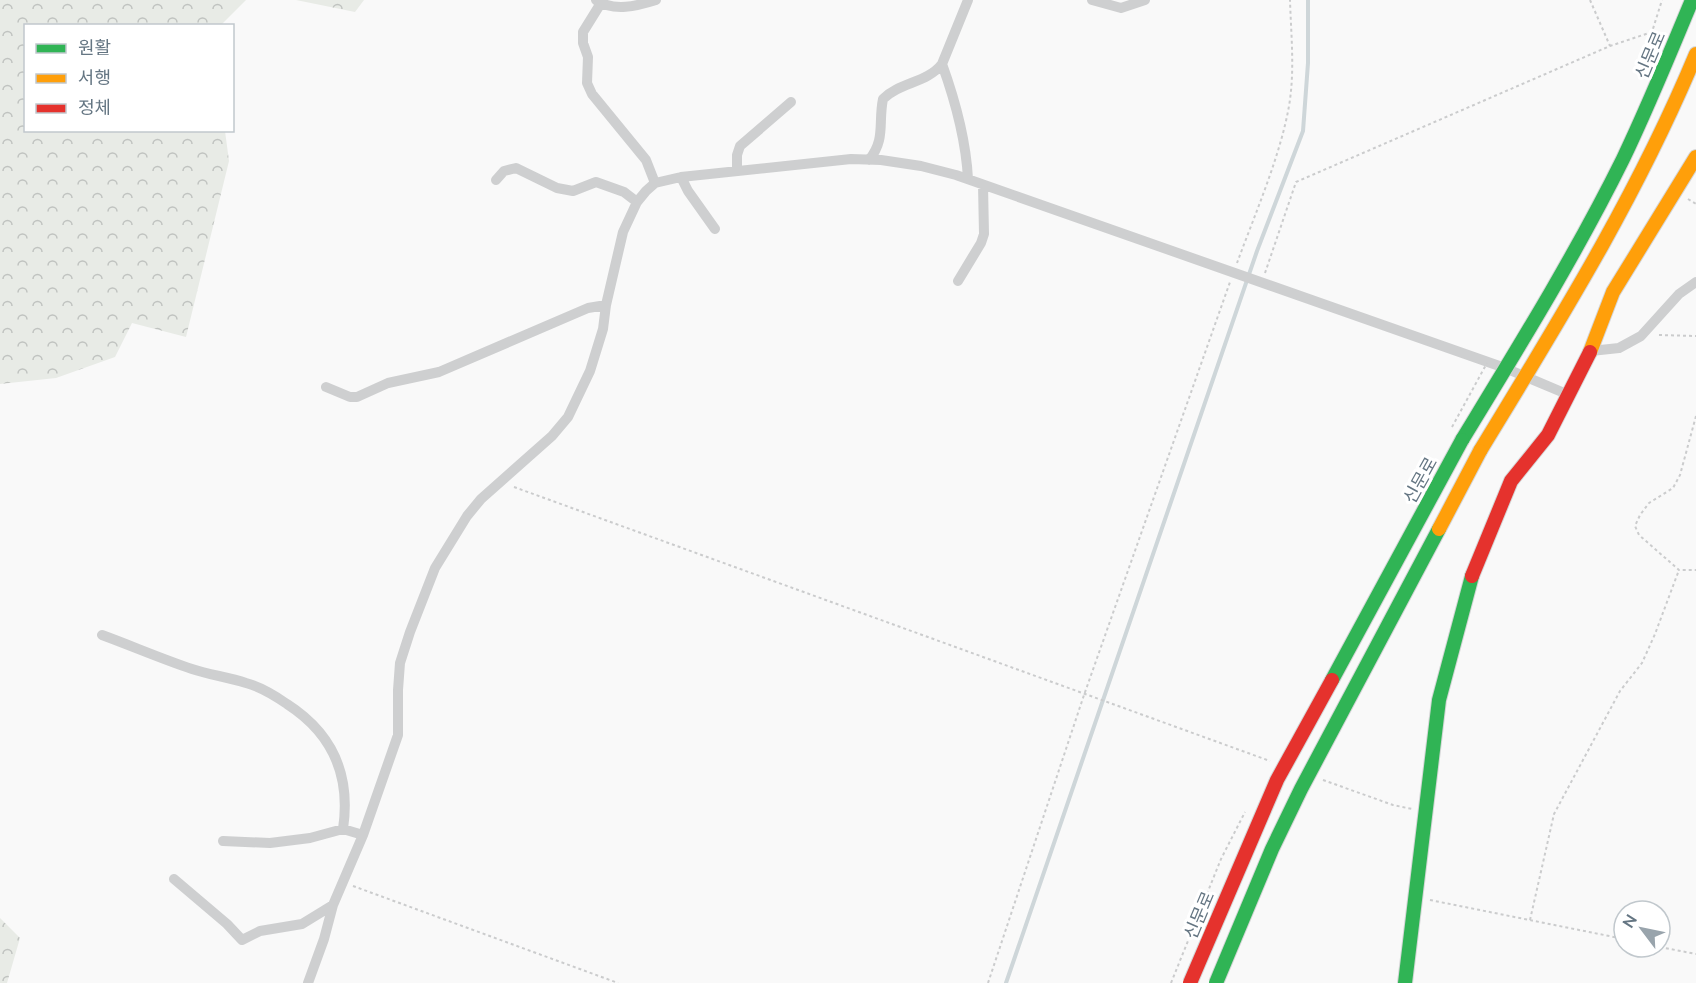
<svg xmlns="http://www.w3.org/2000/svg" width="1696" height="983" viewBox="0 0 1696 983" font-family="Mulish,'Noto Sans KR',sans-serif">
<defs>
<pattern id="forest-crowns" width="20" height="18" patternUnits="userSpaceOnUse" patternTransform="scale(1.5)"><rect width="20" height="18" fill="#e8ebe6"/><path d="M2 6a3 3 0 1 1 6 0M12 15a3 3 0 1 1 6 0" fill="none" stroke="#c0c3c0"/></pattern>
</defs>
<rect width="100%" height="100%" fill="#f9f9f9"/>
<path fill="url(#forest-crowns)" d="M0 0H246L221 25 26 26V130L225 131 229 161 186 337 132 323 115 357 56 378 0 384Z
M296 0H364L355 12Z
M0 918 20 938 7 983H0Z"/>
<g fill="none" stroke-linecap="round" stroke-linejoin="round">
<path stroke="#ced6d9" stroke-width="4" d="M1006 983 1257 251 1303 131 1308 63V0"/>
<g stroke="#d5d6d7" stroke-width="16">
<path id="fast" d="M1462 440C1518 348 1575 256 1623 159 1648 107 1670 53 1692 0
M1405 983 1439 700 1472 576"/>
</g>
<g stroke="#d5d6d7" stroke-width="16">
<path id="slow" d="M1590 352 1613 292 1696 157
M1480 451C1559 321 1637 196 1696 54"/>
</g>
<g stroke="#d5d6d7" stroke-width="16">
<path id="jam" d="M1472 576 1511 481 1548 435 1590 352"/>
</g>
<path stroke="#cbcccd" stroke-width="2" stroke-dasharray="3 3" stroke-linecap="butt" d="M1590 0 1610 46
M1688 199 1696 204
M1237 263C1255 214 1280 157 1289 106 1295 71 1291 35 1290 0
M1265 273 1296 182 1610 46 1652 32 1662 0
M1659 335 1696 336
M1696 416 1680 475 1673 488 1649 503 1640 515 1635 526 1639 535 1679 570H1696
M514 487 1270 761
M1323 780 1393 805 1412 809
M353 886 618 983
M1430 900 1624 939
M1530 920 1554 814 1620 691 1642 663 1655 634 1679 570
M1660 947 1696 954
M988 983 1084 695 1230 282"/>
<path stroke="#cecfd0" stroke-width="10" d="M596 0C614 12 637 6 656 0
M1092 0 1121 8 1145 0
M601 3 583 32V43L588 57 587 83 592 94 646 160 655 183
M942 64C955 100 966 140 968 179
M869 160C886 139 878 123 883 99 900 82 927 83 942 64L968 0
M737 171V155L740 146 791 102
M681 177 688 191 715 229
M496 180 504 171 516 168 557 188 573 191 596 182 624 192 637 202
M958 281 981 243 984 234 983 185
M1591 351 1619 348 1641 336 1679 294 1696 282
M326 387 350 397H357L388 383 439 372 588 308 606 305
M102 635C132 646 162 659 192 669 210 675 228 677 246 683 261 687 274 695 287 704 332 733 351 775 343 829
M223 841 270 843 310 838 343 829 363 835
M174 879 227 924 242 940 260 931 302 924 333 905
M308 983 324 939 333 905 363 835 398 735V690L400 663 410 632 435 568 467 516 481 499 552 436 568 417 590 371 603 329 606 305 623 232 637 202 646 191 655 183 681 177 851 159 881 160 921 166 956 175 1505 368 1569 395"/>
<use href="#fast" stroke="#30b455" stroke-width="14"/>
<use href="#slow" stroke="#ff9f0a" stroke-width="14"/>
<use href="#jam" stroke="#e5322d" stroke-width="14"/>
<g stroke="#d5d6d7" stroke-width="16" stroke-linecap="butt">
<path id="fast-bridge" d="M1332 680 1462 440
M1216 983 1272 849 1301 789 1439 529"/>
</g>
<g stroke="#d5d6d7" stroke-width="16" stroke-linecap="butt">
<path id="slow-bridge" d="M1439 529 1480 451"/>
</g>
<g stroke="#d5d6d7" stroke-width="16" stroke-linecap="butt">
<path id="jam-bridge" d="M1190 983 1277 780 1332 680"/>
</g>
<path stroke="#cbcccd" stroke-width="2" stroke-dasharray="3 3" stroke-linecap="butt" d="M1452 427 1487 363
M1171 983 1221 859 1245 812"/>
<use href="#fast-bridge" stroke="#30b455" stroke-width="14"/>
<use href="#slow-bridge" stroke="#ff9f0a" stroke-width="14"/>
<use href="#jam-bridge" stroke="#e5322d" stroke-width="14"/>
</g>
<g text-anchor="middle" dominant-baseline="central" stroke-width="6" stroke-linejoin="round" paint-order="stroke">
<g font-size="18" fill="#657683" stroke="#fff">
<text transform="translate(1650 55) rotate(-67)">신문로</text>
<text transform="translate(1420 480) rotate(-61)">신문로</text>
<text transform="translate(1199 915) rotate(-67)">신문로</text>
</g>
</g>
<rect x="24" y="24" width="210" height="108" fill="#ffffff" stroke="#c1c8cd" stroke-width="1.5"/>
<rect x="36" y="44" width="30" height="9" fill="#30b455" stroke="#c1c8cd" stroke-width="1.5"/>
<text x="78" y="54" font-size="18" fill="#657683">원활</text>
<rect x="36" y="74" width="30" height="9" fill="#ff9f0a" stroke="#c1c8cd" stroke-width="1.5"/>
<text x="78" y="84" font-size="18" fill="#657683">서행</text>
<rect x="36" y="104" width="30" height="9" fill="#e5322d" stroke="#c1c8cd" stroke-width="1.5"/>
<text x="78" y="114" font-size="18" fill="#657683">정체</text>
<g transform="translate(1642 929) rotate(302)"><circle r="28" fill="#ffffff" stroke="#c1c8cd" stroke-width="1.5"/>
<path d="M0-4.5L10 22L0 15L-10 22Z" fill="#99a4ac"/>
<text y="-9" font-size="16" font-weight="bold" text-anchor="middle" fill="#657683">N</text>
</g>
</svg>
